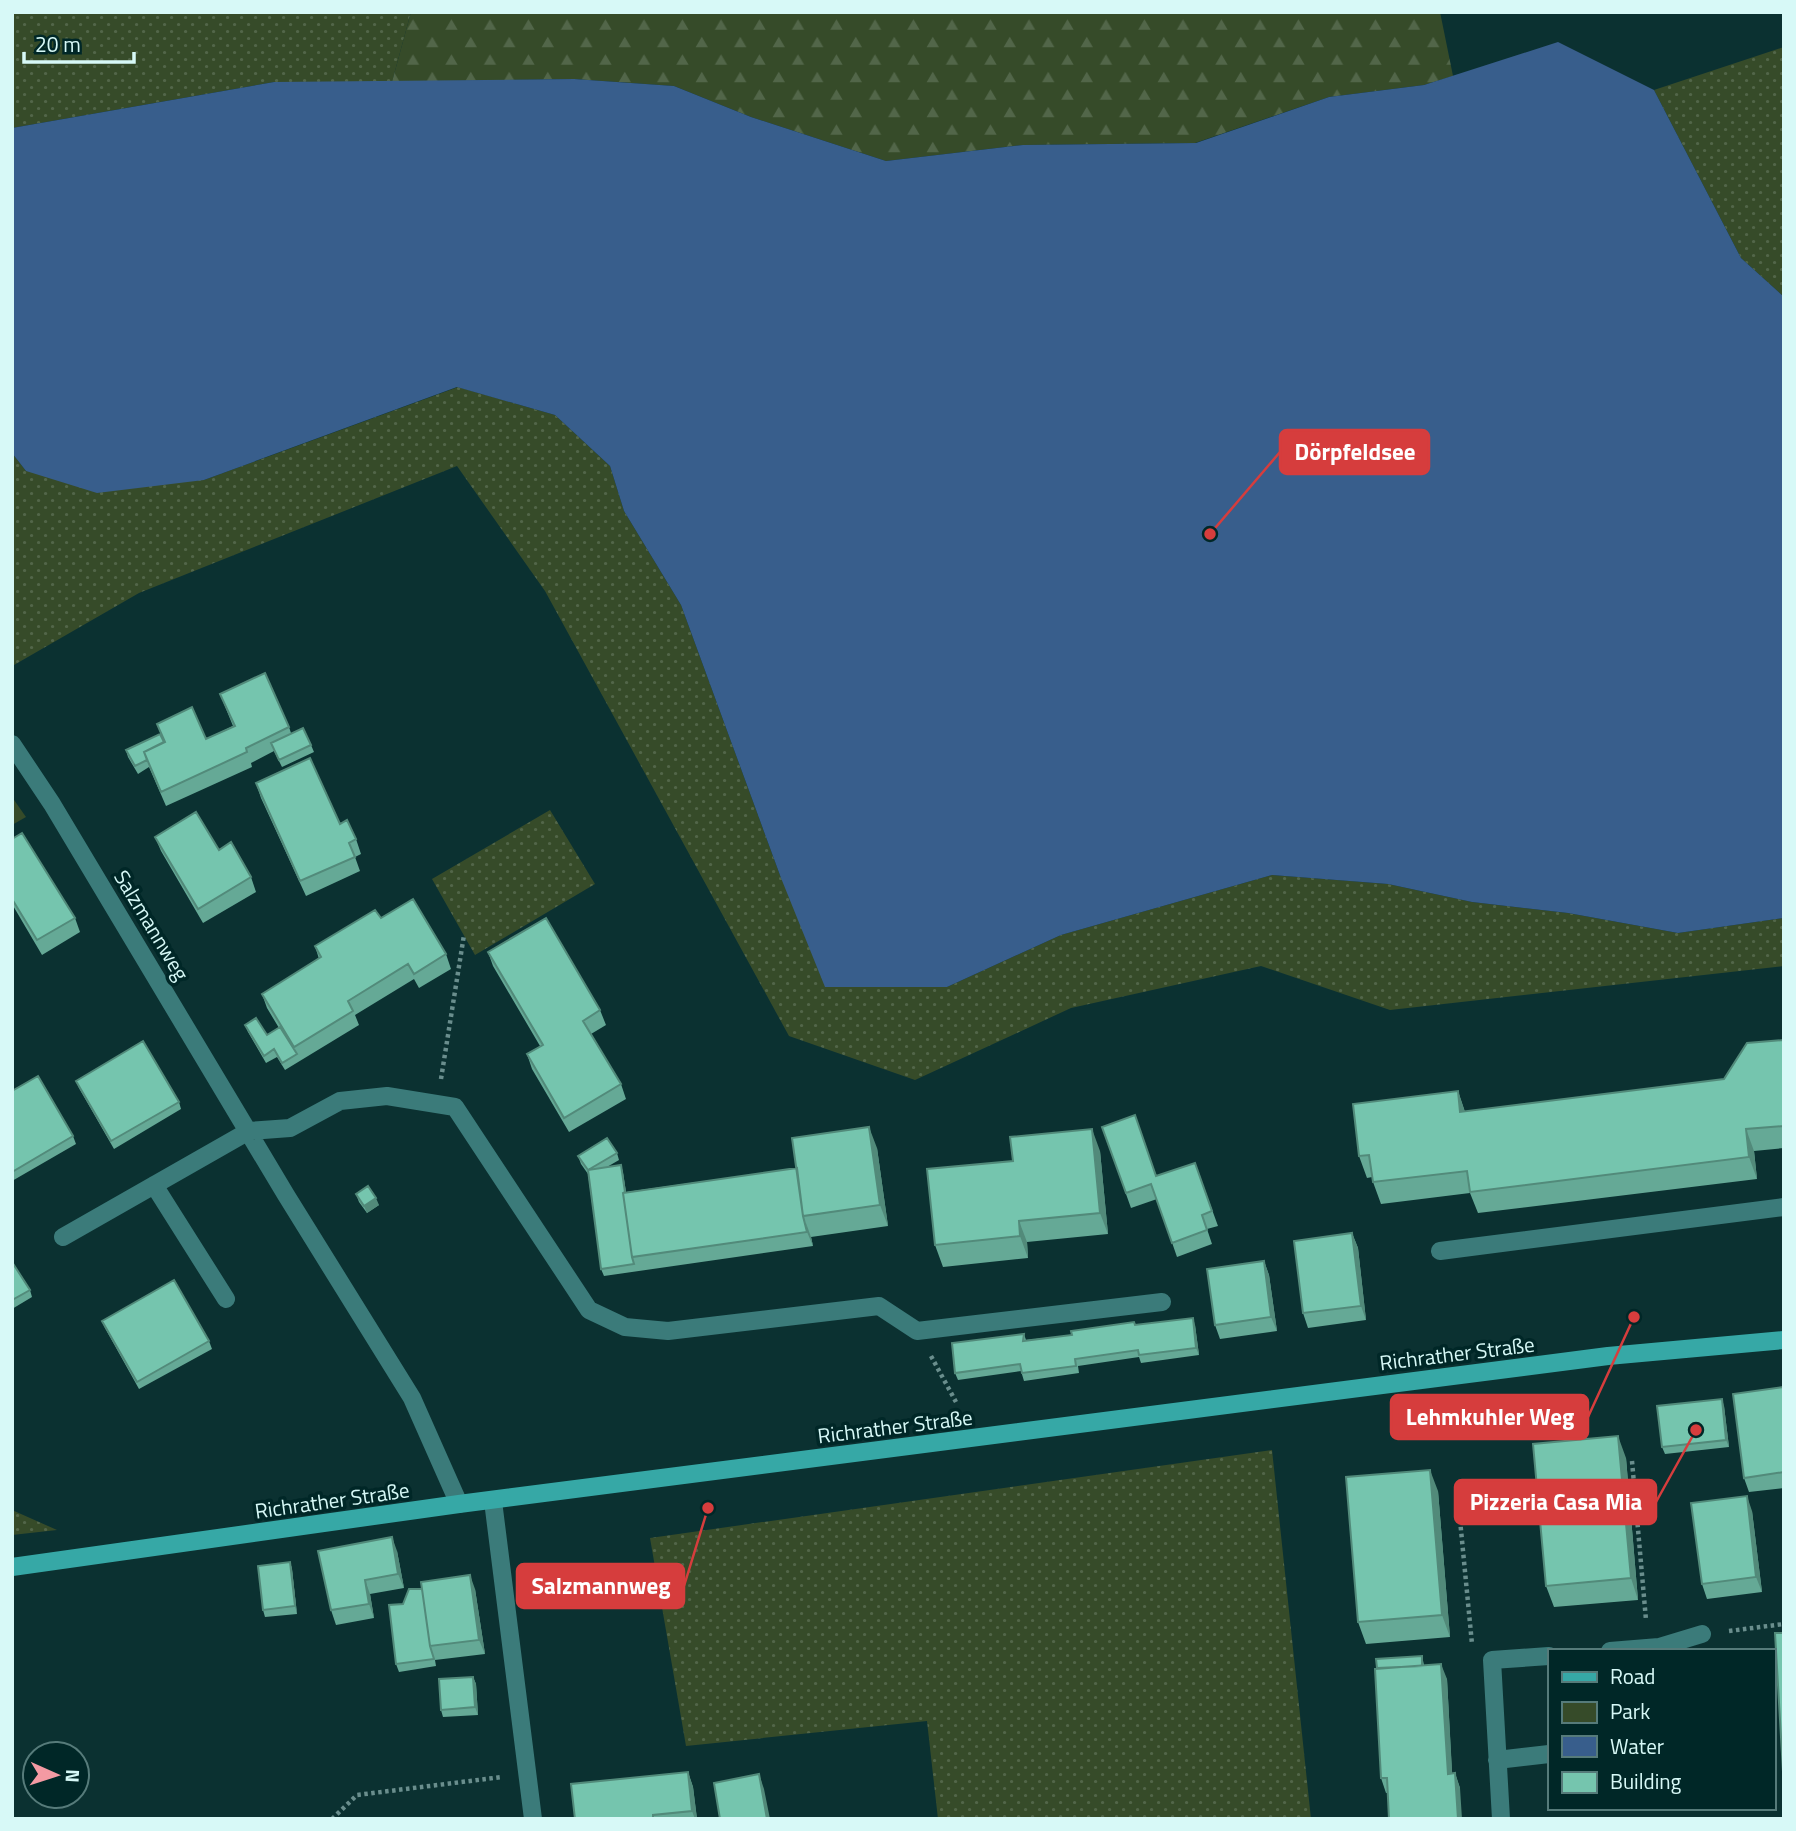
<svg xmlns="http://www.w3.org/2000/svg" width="1796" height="1831" viewBox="0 0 1796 1831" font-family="'Titillium Web',sans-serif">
<defs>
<pattern id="green-dots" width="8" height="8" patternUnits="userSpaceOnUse" patternTransform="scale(1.75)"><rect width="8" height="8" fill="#364b29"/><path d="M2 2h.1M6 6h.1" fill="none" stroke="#526649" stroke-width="1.8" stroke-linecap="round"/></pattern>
<pattern id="forest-firs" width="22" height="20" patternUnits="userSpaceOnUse" patternTransform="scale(1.75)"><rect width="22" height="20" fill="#364b29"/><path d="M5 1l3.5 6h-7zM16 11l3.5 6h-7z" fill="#526649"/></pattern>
</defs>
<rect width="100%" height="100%" fill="#0b3131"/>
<path fill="url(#green-dots)" d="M12 12H411L392 82H274L12 128Z
M1784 47V297L1741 258 1654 90Z
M458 387 555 415 610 466 624 511 681 605 781 878 947 987 1061 935 1272 875 1388 884 1472 902 1568 913 1678 933 1784 918V966L1390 1010 1261 966 1071 1008 915 1080 789 1036 545 591 457 466 139 593 14 665 12 663V453L26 471 204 480Z
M550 810 595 884 475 955 432 879Z
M1272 1450 1311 1819H938L927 1721 686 1746 650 1538Z
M12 1510 57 1530 12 1535Z"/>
<path fill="url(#forest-firs)" d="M411 12H1440L1453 76 1424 85 1329 97 1195 143 1023 145 886 161 751 117 674 86 574 79 392 82Z"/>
<path fill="#364b29" d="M12 797 26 817 12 825Z"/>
<path fill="#385e8c" d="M1558 42 1654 90 1741 258 1784 297V918L1678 933 1568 913 1472 902 1388 884 1272 875 1061 935 947 987H825L781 878 681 605 624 511 610 466 555 415 457 387 204 480 97 493 26 471 12 453V128L274 82 574 79 674 86 751 117 886 161 1023 145 1196 143 1329 97 1424 85Z"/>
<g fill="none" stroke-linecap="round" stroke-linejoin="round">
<path stroke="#6a8e8d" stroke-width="4.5" stroke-dasharray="3.5 3.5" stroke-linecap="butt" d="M441 1079 464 935
M931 1356 956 1402
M1632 1461 1646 1620
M1458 1499 1472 1644
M1729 1631 1784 1624
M332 1819 357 1795 502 1777"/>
<path stroke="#3b7b7a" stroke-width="18" d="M1440 1251 1784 1207
M493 1501 533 1819"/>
<path stroke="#3b7b7a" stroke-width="18" d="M12 744 52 804 286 1195 412 1398 459 1504
M154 1185 226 1299
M63 1237 249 1131 290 1128 340 1101 387 1096 455 1107 589 1310 625 1327 668 1331 879 1306 917 1331 1162 1302
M1610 1651 1659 1647 1702 1634
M1497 1760 1549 1754
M1501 1819 1492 1660 1549 1656"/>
<path stroke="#36a8a6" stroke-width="18" d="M12 1567 459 1504 1608 1356 1784 1340"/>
</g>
<path fill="#65a996" d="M220 694 289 727 291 733 311 745 314 752 282 767 274 751 251 763 252 767 166 806 149 767 138 774 128 757 126 750 161 735 157 724 206 739 233 726Z
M256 783 340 824 356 839 361 854 355 857 360 871 306 896 261 798Z
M155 837 251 877 256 892 203 923 161 851Z
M12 839 75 918 80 932 42 955 12 904Z
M381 918 446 954 451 969 419 988 414 979 355 1015 359 1025 285 1070 277 1057 266 1063 248 1032 245 1025 267 1035 279 1028 267 1008 262 994 319 959 315 946Z
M488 952 600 1010 606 1025 591 1034 621 1084 626 1099 569 1132 532 1069 527 1054 540 1046 493 966Z
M1784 1040V1148L1754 1151 1757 1179 1478 1213 1470 1193 1381 1204 1373 1182 1372 1177 1367 1178 1359 1156 1458 1091 1465 1112 1724 1079Z
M76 1081 179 1102 181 1109 114 1149 79 1088Z
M12 1091 73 1136 76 1144 12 1181Z
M1102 1127 1156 1176 1195 1163 1218 1226 1207 1229 1212 1244 1177 1257 1157 1199 1131 1208Z
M877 1148 888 1226 811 1237 813 1246 604 1276 601 1269 588 1174 581 1164 578 1156 617 1153 619 1160 607 1167 621 1165 623 1173 626 1192 797 1168Z
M1100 1151 1108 1234 1027 1242 1028 1258 943 1267 935 1245Z
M356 1194 379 1205 367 1213 359 1202Z
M1352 1233 1358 1248 1366 1320 1308 1328 1303 1313Z
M1264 1261 1269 1275 1277 1331 1220 1339 1215 1325Z
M12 1262 30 1290 32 1297 12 1309Z
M102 1321 209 1341 212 1349 139 1389 105 1328Z
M1134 1322 1136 1325H1195L1199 1355 1141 1363 1139 1357 1078 1366 1079 1373 1024 1381 1021 1371 958 1380 955 1373 1024 1334 1026 1340 1072 1335Z
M1784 1387V1488L1749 1492 1744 1478Z
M1724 1406 1729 1447 1665 1454 1662 1447Z
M1626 1458 1638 1600 1554 1607 1546 1586Z
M1438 1491 1450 1637 1366 1644 1358 1622Z
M1752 1511 1762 1592 1707 1599 1702 1584Z
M397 1551 404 1588 370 1594 374 1618 336 1625 331 1610Z
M290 1562 292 1569 297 1614 265 1617 263 1610Z
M475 1589 485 1654 435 1660 436 1666 399 1672 396 1664Z
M1422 1656 1424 1665 1447 1679 1452 1774 1455 1773 1460 1788 1386 1793 1381 1778Z
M473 1677 476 1684 478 1715 443 1717 441 1710Z
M688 1772 693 1787 697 1819H575Z"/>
<path fill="#528a7a" d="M1458 1091 1465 1112H1460Z
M869 1127 877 1148 888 1226 880 1205Z
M1092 1129 1100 1151 1108 1234 1100 1213Z
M1746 1129 1754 1151 1757 1179 1749 1157Z
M621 1165 623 1173 635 1256Z
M376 1198 379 1205 367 1213 364 1206Z
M1019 1221 1027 1242 1028 1258 1020 1236Z
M806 1223 811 1237 813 1246 807 1232Z
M1352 1233 1358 1248 1366 1320 1361 1306Z
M1264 1261 1269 1275 1277 1331 1271 1317Z
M1193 1318 1195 1325 1199 1355 1196 1348Z
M1722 1399 1724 1406 1729 1447 1726 1440Z
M1618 1436 1626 1458 1638 1600 1631 1578Z
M1430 1470 1438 1491 1450 1637 1442 1615Z
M1747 1496 1752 1511 1762 1592 1756 1577Z
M392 1537 397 1551 404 1588 398 1574Z
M290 1562 292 1569 297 1614 295 1606Z
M470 1575 475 1589 485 1654 479 1640Z
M365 1580 370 1594 374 1618 369 1604Z
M1441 1664 1447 1679 1453 1788 1448 1774Z
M473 1677 476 1684 478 1715 475 1707Z
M688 1772 693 1787 697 1819H695L692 1811Z
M1455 1773 1460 1788 1462 1819H1458Z
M759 1774 764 1789 770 1819H767Z"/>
<path fill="#75c5ae" stroke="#528a7a" stroke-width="2" d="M265 673 289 727 246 748 247 752 161 792 144 752 165 742 157 724 192 707 206 739 235 726 220 694Z
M303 728 311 745 279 760 271 743Z
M160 734 164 742 144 752 147 760 135 766 126 750Z
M310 758 340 824 347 820 356 839 349 843 355 857 300 881 256 783Z
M196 812 219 850 231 842 251 877 198 909 155 837Z
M22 833 75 918 37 940 12 899V839Z
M413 899 446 954 414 974 408 964 348 1001 353 1011 294 1047 262 994 321 957 315 946 375 910 381 918Z
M546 918 600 1010 583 1021 621 1084 564 1118 527 1054 543 1045 488 952Z
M256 1018 267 1035 280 1027 297 1054 282 1063 274 1049 264 1056 245 1025Z
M1784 1040V1126L1746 1129 1749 1157 1470 1192 1467 1171 1373 1182 1369 1155 1359 1156 1353 1104 1458 1091 1460 1112 1724 1079 1747 1043Z
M143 1041 179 1102 111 1141 76 1081Z
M38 1076 73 1136 12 1172V1091Z
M1135 1115 1156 1176 1195 1163 1212 1211 1202 1215 1207 1230 1172 1243 1151 1184 1126 1193 1102 1127Z
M869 1127 880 1205 803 1216 792 1138Z
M1092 1129 1100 1213 1019 1221 1020 1236 935 1245 927 1169 1013 1161 1010 1137Z
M607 1138 617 1153 588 1170 578 1156Z
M621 1165 625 1192 623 1193 632 1257 634 1264 601 1269 588 1170Z
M797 1168 803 1216 807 1232 632 1257 623 1193Z
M368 1186 376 1198 364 1206 356 1194Z
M1352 1233 1361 1306 1303 1313 1294 1241Z
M1264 1261 1271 1317 1215 1325 1207 1269Z
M12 1262 30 1290 12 1300Z
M174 1280 209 1341 137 1382 102 1321Z
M1193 1318 1196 1348 1139 1355 1138 1350 1075 1359 1076 1366 1022 1373 1020 1364 955 1373 952 1343 1024 1334 1023 1341 1072 1335 1071 1331 1134 1322 1135 1325Z
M1784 1387V1472L1744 1478 1733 1394Z
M1722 1399 1726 1440 1662 1447 1657 1406Z
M1618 1436 1631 1578 1546 1586 1533 1444Z
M1430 1470 1442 1615 1358 1622 1346 1477Z
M1747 1496 1756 1577 1702 1584 1691 1503Z
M392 1537 398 1574 365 1580 369 1604 331 1610 318 1551Z
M290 1562 295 1606 263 1610 258 1566Z
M470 1575 479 1640 430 1646 421 1582Z
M409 1589H422L430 1646 434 1659 396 1664 389 1605 403 1604Z
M1775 1633H1784V1789Z
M1422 1656V1666L1377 1668 1376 1659Z
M1441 1664 1448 1774 1455 1773 1458 1819H1389L1387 1778H1381L1375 1669Z
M473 1677 475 1707 441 1710 439 1679Z
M688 1772 692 1811 653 1815V1819H575L571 1784Z
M759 1774 767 1819H720L714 1783Z"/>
<g text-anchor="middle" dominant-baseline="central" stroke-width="7" stroke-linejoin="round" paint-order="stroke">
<g font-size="21" fill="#d7f9f7" stroke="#002727">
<text transform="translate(152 925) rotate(59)">Salzmannweg</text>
<text transform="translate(1457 1353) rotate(-7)">Richrather Straße</text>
<text transform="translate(895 1426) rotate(-7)">Richrather Straße</text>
<text transform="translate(332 1500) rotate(-8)">Richrather Straße</text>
</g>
</g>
<path fill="none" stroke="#d63d3d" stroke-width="2.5" d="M1210 534L1280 452M1634 1317L1588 1417M1696 1430L1656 1502M708 1508L684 1586"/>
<g fill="#d63d3d" stroke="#002727" stroke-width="2.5">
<circle cx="1210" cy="534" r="7"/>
<circle cx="1634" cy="1317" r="7"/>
<circle cx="1696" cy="1430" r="7"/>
<circle cx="708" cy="1508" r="7"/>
</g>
<g fill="#d63d3d" stroke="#d63d3d" stroke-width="2.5">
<rect x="1280" y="430" width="149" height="44" rx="7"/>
<rect x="1391" y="1395" width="197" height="44" rx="7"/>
<rect x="1455" y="1480" width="201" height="44" rx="7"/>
<rect x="517" y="1564" width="167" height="44" rx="7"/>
</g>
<g font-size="23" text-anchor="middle" font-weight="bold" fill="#fff">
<text x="1355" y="460">Dörpfeldsee</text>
<text x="1490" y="1425">Lehmkuhler Weg</text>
<text x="1556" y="1510">Pizzeria Casa Mia</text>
<text x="601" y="1594">Salzmannweg</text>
</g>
<rect width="1796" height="1831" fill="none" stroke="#d7f9f7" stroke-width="28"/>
<rect x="1548" y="1649" width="228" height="161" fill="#002727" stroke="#567b7a" stroke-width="2"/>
<rect x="1562" y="1672" width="35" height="10" fill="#36a8a6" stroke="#567b7a" stroke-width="2"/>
<text x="1610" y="1684" font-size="21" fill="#d7f9f7">Road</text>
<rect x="1562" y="1702" width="35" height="21" fill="#364b29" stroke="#567b7a" stroke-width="2"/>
<text x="1610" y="1719" font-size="21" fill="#d7f9f7">Park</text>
<rect x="1562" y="1736" width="35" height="21" fill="#385e8c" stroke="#567b7a" stroke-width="2"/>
<text x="1610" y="1754" font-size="21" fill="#d7f9f7">Water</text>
<rect x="1562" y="1772" width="35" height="21" fill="#75c5ae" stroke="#567b7a" stroke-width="2"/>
<text x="1610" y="1789" font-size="21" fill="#d7f9f7">Building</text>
<g transform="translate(56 1775) rotate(93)"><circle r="33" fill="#002727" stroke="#567b7a" stroke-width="2"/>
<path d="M0-5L12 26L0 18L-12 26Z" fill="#f49aa3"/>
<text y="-10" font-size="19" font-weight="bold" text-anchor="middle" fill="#d7f9f7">N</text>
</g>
<path d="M24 52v10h110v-10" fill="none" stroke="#d7f9f7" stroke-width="3.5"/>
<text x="35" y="52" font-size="21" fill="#d7f9f7" stroke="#002727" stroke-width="5" paint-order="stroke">20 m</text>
</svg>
